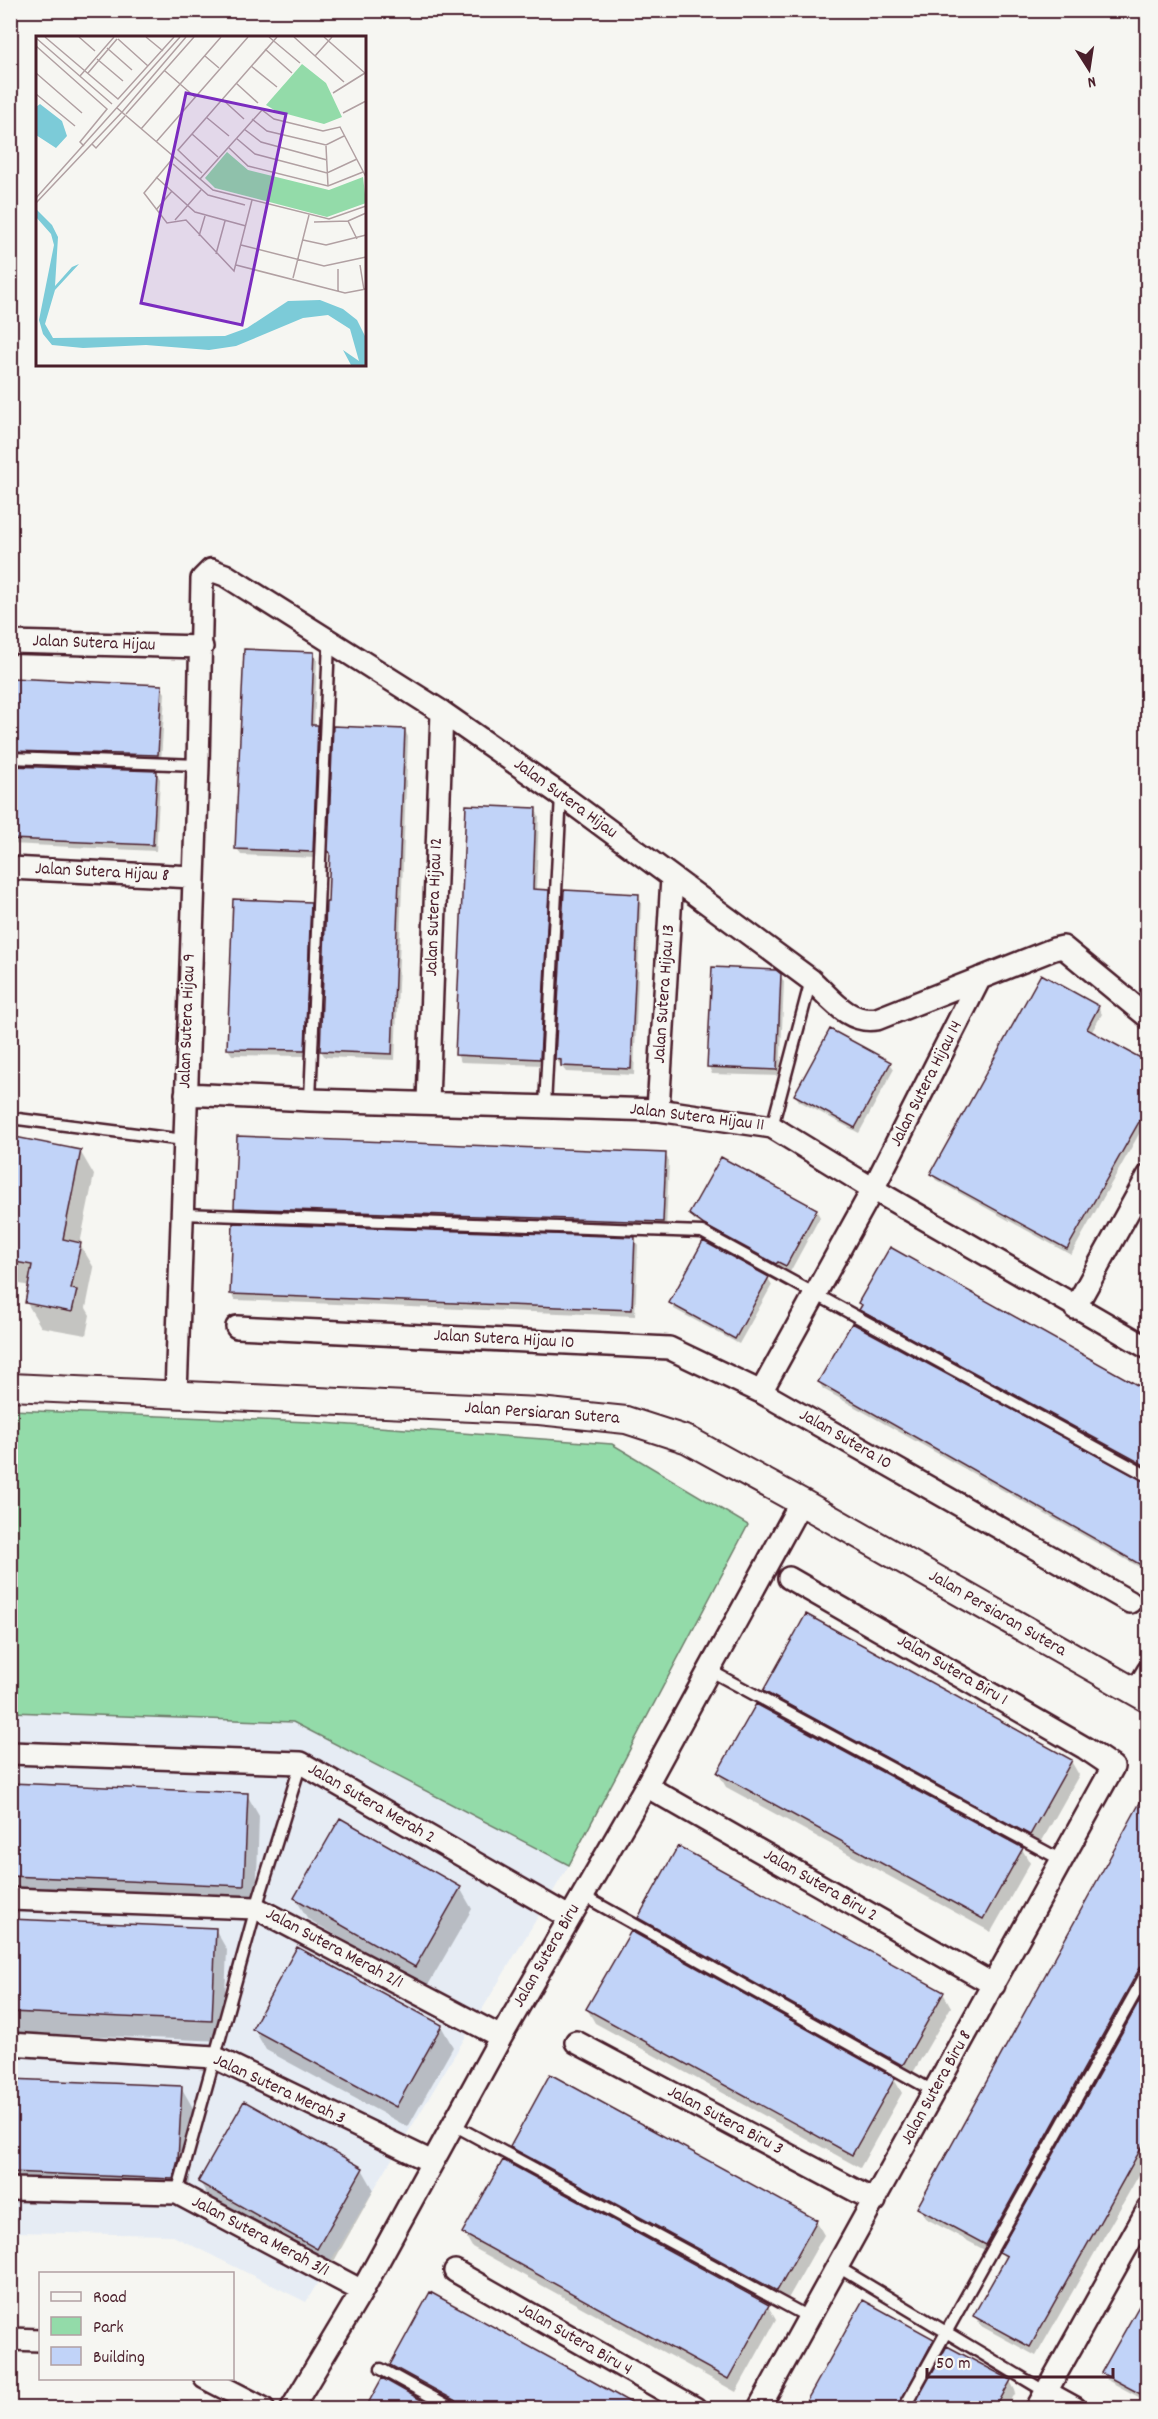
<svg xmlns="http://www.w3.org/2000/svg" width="1158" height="2419" viewBox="0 0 1158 2419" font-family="Dekko,sans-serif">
<rect width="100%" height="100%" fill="#f6f6f2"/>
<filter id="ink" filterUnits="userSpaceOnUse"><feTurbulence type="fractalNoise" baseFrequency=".0167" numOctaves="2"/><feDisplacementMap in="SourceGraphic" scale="12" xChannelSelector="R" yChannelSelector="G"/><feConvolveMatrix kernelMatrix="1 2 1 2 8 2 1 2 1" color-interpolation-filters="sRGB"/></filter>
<g filter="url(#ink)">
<path fill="#e6ecf4" d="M11 1712 293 1721 569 1865 306 2302 171 2235 11 2232Z"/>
<path fill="#93dba9" stroke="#6e7d6a" stroke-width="1.5" d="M11 1410 309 1422 612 1444 748 1525 569 1865 293 1722 11 1712Z"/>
<path fill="#0003" d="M313 653 317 659 314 727H317L321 733 316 858 241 855 237 848Z
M10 680 161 687 165 693 161 762 10 758Z
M405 730 408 737 395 1060 325 1057 321 1051 331 856 329 852Z
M10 767 156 772 160 779 156 851 10 844Z
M535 809 539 816 536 890 548 891 551 897 543 1065 461 1062 457 1055Z
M638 895 641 902 634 1075 566 1072 556 1059Z
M310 903 314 910 307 1056 232 1055 228 1049Z
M780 975 784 982 780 1076 712 1074 709 1067Z
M1098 1007 1102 1014 1091 1033 1148 1064V1118L1071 1255 936 1180 932 1174Z
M890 1063 894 1069 859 1133 799 1101 795 1095Z
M10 1138 80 1151 94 1175 80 1244 94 1268 86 1308 90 1315 86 1335 41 1327 27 1303 30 1286 10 1282Z
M665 1154 669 1161 666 1228 239 1214 235 1208Z
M816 1210 820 1217 790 1272 781 1268 780 1270 694 1220 691 1214Z
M634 1239 638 1245 635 1316 235 1300 231 1294Z
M1148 1265V1291L1142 1288 1138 1282Z
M768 1278 772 1285 739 1344 674 1309 671 1303Z
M860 1303 1148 1393V1471L865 1316Z
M819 1382 1148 1484V1572L823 1389Z
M765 1691 1071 1761 1079 1775 1038 1848 773 1704Z
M718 1773 1022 1849 1030 1863 991 1932 726 1787Z
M10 1785 247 1795 259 1816 256 1906 10 1896Z
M1148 1792V1976L992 2254 925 2218 919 2207Z
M460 1888 472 1909 427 1987 308 1919 295 1898Z
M640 1918 943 1993 951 2007 910 2078 648 1932Z
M10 1920 215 1929 227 1950 223 2041 10 2032Z
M1148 1989V2159L1036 2356 981 2326 975 2316 1006 2260 1001 2252Z
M587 2009 894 2079 902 2093 860 2168 595 2023Z
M441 2026 453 2047 408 2127 266 2050 254 2029Z
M10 2080 181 2087 193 2108 190 2182 185 2200 10 2192Z
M245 2103 362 2169 374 2190 329 2270 212 2203 200 2182Z
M512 2147 816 2221 824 2235 785 2304 520 2161Z
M464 2233 768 2306 776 2320 736 2392 472 2247Z
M1148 2293V2402L1107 2380 1103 2373Z
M933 2340 939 2351 907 2408H804Z
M391 2365 639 2408H453L399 2379Z
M1010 2381 1016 2392 1007 2408H914Z"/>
<path fill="#c1d3f8" stroke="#4a1f2b" stroke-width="1.5" d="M244 649 314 652 311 725H318L313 852 235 849Z
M10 678 162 685 158 755 10 751Z
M333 726 405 729 392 1054 320 1051 326 902H328L329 876 330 853 328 852Z
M10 766 157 771 153 845 10 839Z
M466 805 536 808 533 889 549 890 540 1059 455 1055Z
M564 890 639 894 631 1069 561 1066V1060L555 1059Z
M233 899 311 902 305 1050 227 1049Z
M712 967 776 970 781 974 777 1070 707 1067Z
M1041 974 1099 1006 1087 1029 1148 1062V1106L1067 1249 930 1174Z
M830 1029 891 1062 855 1128 794 1095Z
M10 1136 81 1150 63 1239 81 1243 71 1289 77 1290 72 1312 25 1303 32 1265 10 1261Z
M237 1136 666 1153 663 1222 234 1208Z
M721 1157 817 1209 786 1266 778 1262 776 1264 704 1225 689 1214Z
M233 1223 635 1237 632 1310 230 1294Z
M703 1241 769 1277 735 1339 669 1303Z
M890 1247 1148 1391V1467L859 1310 862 1305 858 1303Z
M852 1323 1148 1483V1569L818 1382Z
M806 1614 1072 1760 1030 1835 763 1691Z
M756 1704 1023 1848 983 1919 717 1773Z
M10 1783 248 1793 244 1886 10 1876Z
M1148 1788V1963L1141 1966 986 2245 917 2208Z
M340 1818 461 1887 415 1967 294 1898Z
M678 1846 944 1992 904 2063 902 2065 638 1918Z
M10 1919 216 1928 212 2021 10 2012Z
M631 1931 895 2078 852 2155 586 2009Z
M297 1947 442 2025 396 2107 252 2029Z
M1148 1986V2136L1030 2347 973 2316 1007 2256 999 2252Z
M550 2074 817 2220 777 2291 510 2147Z
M10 2079 182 2086 178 2160 173 2179 10 2172Z
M244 2101 363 2168 317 2249 198 2182Z
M503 2160 769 2305 728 2379 462 2233Z
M1148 2290V2398L1101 2373Z
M430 2292 585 2377 642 2409H459L456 2401 390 2365Z
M863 2300 934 2339 897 2409H802Z
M947 2346 1011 2380 995 2409H912Z
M382 2378 437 2409H365Z"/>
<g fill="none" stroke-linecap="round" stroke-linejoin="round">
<g stroke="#4a1f2b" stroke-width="15">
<path id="service" d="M10 758 198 765
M310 1100 329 642
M545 1106 561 795
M10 1118 184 1140
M772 1127 811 980
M182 1214 702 1232 1148 1476
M709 1670 1063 1861
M582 1895 935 2092
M452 2124 810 2318
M177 2193 256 1908 301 1763
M838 2267 1046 2392
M381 2369 452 2408
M904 2408 1148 1970"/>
</g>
<g stroke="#4a1f2b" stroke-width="26">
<path id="minor" d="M10 642 202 647
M10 868 193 877
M186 1094 310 1100 658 1110 772 1127 873 1189 1148 1348
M428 1102 442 712
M658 1110 672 878
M1075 1308 1148 1176
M237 1327 669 1348 761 1392 1130 1602
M761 1392 873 1189 980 978
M176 1394 198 765 202 579 211 570 225 575 442 712 561 795 811 980C831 998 848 1024 877 1019L1054 949 1063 947 1148 1017
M1135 1693 1148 1671
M10 1753 301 1763 569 1917
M646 1786 994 1985
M10 1899 256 1908 501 2037
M576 2042 875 2201
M10 2044 214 2057 432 2162
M10 2189 177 2193 362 2291
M455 2271 695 2408
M10 2339 40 2340
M205 2378 263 2408
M1046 2392 1075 2408
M292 2408 362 2291 501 2037 646 1786 801 1502
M759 2408 1113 1767 1085 1748 789 1578
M1037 2408 1148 2209"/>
</g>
<g stroke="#4a1f2b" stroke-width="30">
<path id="tertiary" d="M10 1387 539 1411 626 1420 688 1440 801 1502 1148 1699"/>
</g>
<use href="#service" stroke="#f6f6f2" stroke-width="10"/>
<use href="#minor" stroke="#f6f6f2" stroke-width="21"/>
<use href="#tertiary" stroke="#f6f6f2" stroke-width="26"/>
</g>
</g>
<g text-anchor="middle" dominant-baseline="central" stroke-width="4.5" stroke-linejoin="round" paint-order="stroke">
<g font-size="18" fill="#4a1f2b" stroke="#f6f6f2">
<text transform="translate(94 644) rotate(2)">Jalan Sutera Hijau</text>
<text transform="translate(565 799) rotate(36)">Jalan Sutera Hijau</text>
<text transform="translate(102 873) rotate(3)">Jalan Sutera Hijau 8</text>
<text transform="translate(435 907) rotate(-88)">Jalan Sutera Hijau 12</text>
<text transform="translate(665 994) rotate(-86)">Jalan Sutera Hijau 13</text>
<text transform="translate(188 1021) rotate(-88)">Jalan Sutera Hijau 9</text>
<text transform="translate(927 1084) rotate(-63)">Jalan Sutera Hijau 14</text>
<text transform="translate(697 1118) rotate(7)">Jalan Sutera Hijau 11</text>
<text transform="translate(504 1340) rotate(3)">Jalan Sutera Hijau 10</text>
<text transform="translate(542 1414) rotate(4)">Jalan Persiaran Sutera</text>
<text transform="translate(845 1440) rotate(30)">Jalan Sutera 10</text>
<text transform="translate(997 1614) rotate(30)">Jalan Persiaran Sutera</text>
<text transform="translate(952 1671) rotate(30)">Jalan Sutera Biru 1</text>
<text transform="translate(371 1804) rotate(30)">Jalan Sutera Merah 2</text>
<text transform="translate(820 1886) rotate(30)">Jalan Sutera Biru 2</text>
<text transform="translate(334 1949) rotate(28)">Jalan Sutera Merah 2/1</text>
<text transform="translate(547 1956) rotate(-60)">Jalan Sutera Biru</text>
<text transform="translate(937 2088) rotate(-61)">Jalan Sutera Biru 8</text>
<text transform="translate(279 2090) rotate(25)">Jalan Sutera Merah 3</text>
<text transform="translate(725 2121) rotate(28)">Jalan Sutera Biru 3</text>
<text transform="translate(260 2237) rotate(28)">Jalan Sutera Merah 3/1</text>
<text transform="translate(575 2340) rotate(30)">Jalan Sutera Biru 4</text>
</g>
</g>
<g transform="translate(36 36)">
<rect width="330" height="330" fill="#f6f6f2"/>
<path d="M266 28 290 47 306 81 288 88 240 75 230 69ZM191 116 212 134 293 154 327 141 330 167 291 181 179 152 169 142Z" fill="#93dba9"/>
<path d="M4 68 26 85 31 100 20 112 0 99V71ZM0 173 16 189 22 201 19 250 36 231 43 228 19 254 9 288 17 302 189 300 211 292 252 265 284 264 307 273 321 284 330 302V329H315L307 314 323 325 314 293 292 279 267 282 200 310 173 314 110 309 47 312 16 309 7 298 3 284 18 209 15 198 0 181Z" fill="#7ccbd8"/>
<path fill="none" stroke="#b1a0a2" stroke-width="1.5" d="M9 1 82 63 138 1M43 1 59 15M110 1 127 15M233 1 264 27M258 1 308 46M288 1 330 38M0 2 76 68M82 3 112 30M0 10 71 73 44 106 48 110M71 12 96 34M229 13 256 37M169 20 183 32M279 20 296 1M61 23 87 45M215 30 241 51M129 35 159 61M0 37 46 77M52 37 81 3M44 40 78 1M200 47 222 67M297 57 329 37M0 58 39 90M186 63 208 83M81 72 177 154 293 183 330 170M307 77 330 65M90 78 158 1M170 81 193 100M216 83 231 95 290 109 308 100M105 93 185 1M208 93 225 106 291 124M156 98 182 121M200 102 219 118 291 137 321 123M120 106 212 1M56 108 60 112 89 80M290 110 292 150M192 111 212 130 292 150 327 136M138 121 108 157 131 187 150 184 198 235 216 164M137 128 172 159 209 169M166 137 142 114 241 1M120 141 159 176 210 190M164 143 226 74 238 83 287 95 304 91 330 141M0 162 144 1M0 167 87 75 150 1M120 174 136 155M139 184 165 154M312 185 330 177M278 186 312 185 321 203M163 200 169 180M267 204 290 209 330 199M205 209 288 230 330 221M180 218 189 185M200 229 309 257 330 253M324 229 328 254M302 233V255M257 242 273 179"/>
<path fill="#7b2cbf" fill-opacity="0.15" stroke="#7b2cbf" stroke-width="3" d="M150 57 250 78 206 289 105 267Z"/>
<rect width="330" height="330" fill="none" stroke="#4a1f2b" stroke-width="3"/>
</g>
<rect width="1158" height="2419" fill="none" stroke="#f6f6f2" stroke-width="36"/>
<rect x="18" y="18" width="1122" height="2383" fill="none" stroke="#4a1f2b" stroke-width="2" filter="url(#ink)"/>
<rect x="39" y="2272" width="195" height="108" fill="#f6f6f2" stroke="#b1a0a2" stroke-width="1.5"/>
<rect x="51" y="2292" width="30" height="9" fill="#f6f6f2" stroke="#b1a0a2" stroke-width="1.5"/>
<text x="93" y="2302" font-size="18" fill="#4a1f2b">Road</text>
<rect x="51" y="2317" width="30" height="18" fill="#93dba9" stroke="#b1a0a2" stroke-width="1.5"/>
<text x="93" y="2332" font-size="18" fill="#4a1f2b">Park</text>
<rect x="51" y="2347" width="30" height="18" fill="#c1d3f8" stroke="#b1a0a2" stroke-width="1.5"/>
<text x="93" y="2362" font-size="18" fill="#4a1f2b">Building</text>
<g transform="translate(1089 69) rotate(168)" stroke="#f6f6f2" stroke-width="4.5" paint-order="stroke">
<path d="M0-4.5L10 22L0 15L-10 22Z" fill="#4a1f2b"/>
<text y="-9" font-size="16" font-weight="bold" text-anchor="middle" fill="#4a1f2b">N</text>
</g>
<path d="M927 2368v9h186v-9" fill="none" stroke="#4a1f2b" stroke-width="3"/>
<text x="936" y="2368" font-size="18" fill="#4a1f2b" stroke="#f6f6f2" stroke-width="4.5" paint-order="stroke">50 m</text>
</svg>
